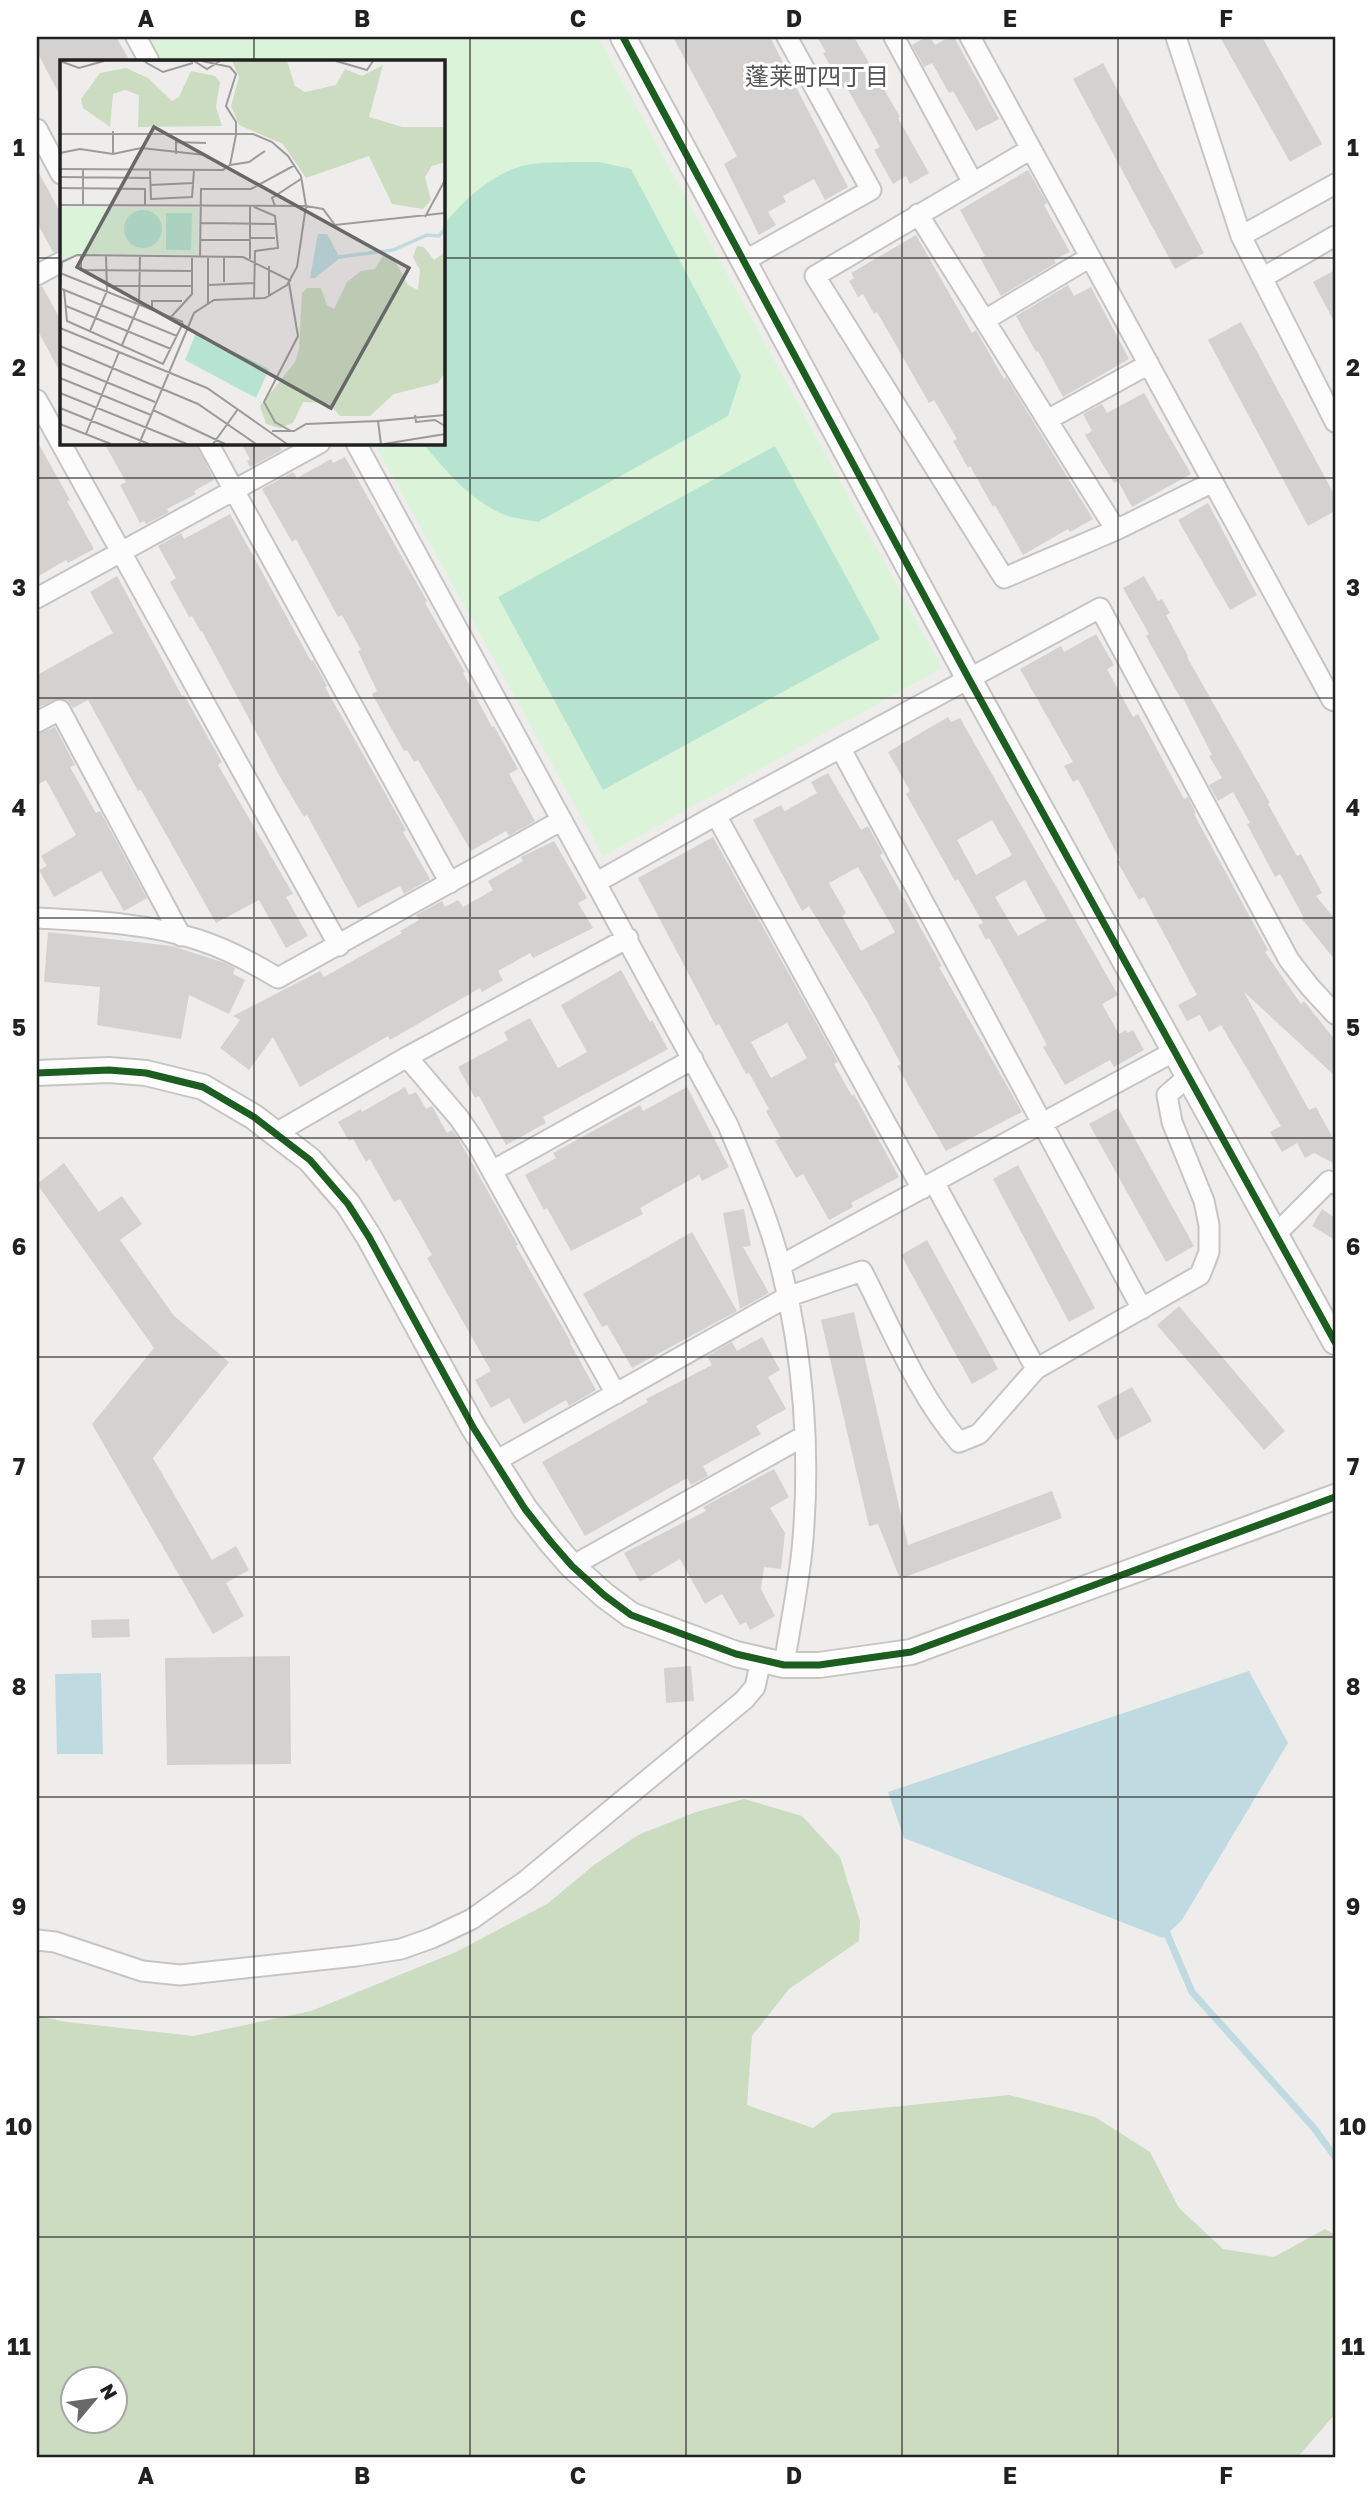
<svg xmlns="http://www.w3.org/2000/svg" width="1372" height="2495" viewBox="0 0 1372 2495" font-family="'Golos Text','Noto Sans JP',sans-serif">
<rect width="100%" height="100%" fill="#efedeb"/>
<path fill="#cbdcc1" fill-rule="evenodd" d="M744 1799 802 1816 840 1857 860 1921 859 1941 789 1989 752 2036 747 2105 813 2128 833 2113 1009 2095 1095 2117 1150 2152 1179 2208 1223 2249 1274 2257 1325 2229 1335 2235V2414L1297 2458H37V2016L67 2022 193 2036 311 2011 456 1952 547 1904 594 1865 638 1835 696 1812ZM74 2380H116V2422H74Z"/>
<path fill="#daf3d9" d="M149 37H598L942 668 603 856 374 443H443V61H162Z"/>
<path fill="#b7e4d1" d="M569 162H600L631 169 741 376 728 416 538 522C529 520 519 519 511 517 477 507 443 469 423 443H443V226C464 199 496 170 531 164 543 162 557 163 569 162Z
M775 446 880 639 603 790 498 597Z"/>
<path fill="#bfdbe1" d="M1249 1671 1288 1743 1182 1920 1163 1938 904 1838 888 1792Z
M101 1673 103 1754H57L55 1674Z"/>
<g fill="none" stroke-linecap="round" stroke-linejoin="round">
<path stroke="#bfdbe1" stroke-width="7" d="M1165 1929 1192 1992 1314 2128 1335 2157"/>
</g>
<path fill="#d4d2d0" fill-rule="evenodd" d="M37 37H116L130 61H61V97L37 52Z
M673 37H770L848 187 825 200 814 179 783 196 786 202 768 212 776 225 759 235 724 164 737 156Z
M817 37H854L900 117 898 118 929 173 910 184 906 176 893 184 874 150 880 147 846 86 843 88 823 53 826 52Z
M926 37H930L935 45 949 37H954L999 119 976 131 953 91 949 93 932 63 924 67 912 45Z
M1220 37H1262L1322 144 1290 162Z
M1103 63 1204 253 1175 269 1073 79Z
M37 169 61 214V250L53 252 37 223Z
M1028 170 1047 203 1044 205 1070 252 1054 260 1056 263 1001 296 980 258 985 256 960 210Z
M916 235 972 333 976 330 1004 379 1006 377 1093 519 1070 532 1068 529 1023 555 995 505 993 507 970 466 968 468 953 441 957 439 934 400 929 403 877 312 874 314 863 294 858 297 849 281 854 278 851 273Z
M1335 270V323L1313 282Z
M1068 285 1074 296 1091 287 1129 359 1063 397 1038 351 1036 352 1016 316Z
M42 286 61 321V374L37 329V287Z
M1241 322 1335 496V511L1308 526 1208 340Z
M1144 393 1191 474 1132 507 1118 481 1114 483 1085 435 1092 431 1083 414 1102 404 1107 413Z
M37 441 70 500 67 501 94 549 68 563 66 560 37 577Z
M104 443H196L214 480 194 491 196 494 167 509 169 512 146 524 144 521 140 523 120 485 126 482Z
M241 443H277L282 450 250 467 247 461 250 459Z
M345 457 427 601 425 603 465 672 463 673 492 727 494 726 518 769 509 774 535 821 509 836 506 831 471 851 418 760 414 762 407 750 404 751 372 694 377 691 358 651 361 650 342 615 338 617 296 539 292 542 262 489 293 472 297 478 331 459 333 463Z
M1208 503 1257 595 1230 610 1178 520Z
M230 514 311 661 313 660 327 686 325 687 406 830 403 832 430 879 404 894 400 886 358 908 307 815 304 817 279 775 202 631 201 632 192 616 189 617 170 582 176 578 158 546 181 533 184 539Z
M117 576 182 696 184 695 222 762 218 765 293 894 286 897 308 936 286 948 259 900 216 923 141 790 138 791 88 700 73 708 67 700 60 698 37 708V675L113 633 90 592Z
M1144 576 1158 601 1162 599 1170 613 1166 615 1188 656 1187 657 1270 803 1268 804 1297 856 1301 854 1322 893 1316 896 1335 919V960L1302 919 1304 918 1280 874 1275 877 1247 824 1250 823 1233 792 1218 801 1209 785 1222 778 1209 756 1212 755 1183 698 1181 699 1146 636 1149 634 1123 588Z
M1096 634 1114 665 1107 669 1133 717 1138 714 1184 799 1188 797 1196 813 1194 814 1268 950 1265 952 1301 1004 1304 1001 1335 1040V1076L1244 992 1309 1110 1316 1107 1335 1142V1164L1314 1153 1305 1158 1297 1143 1282 1152 1270 1132 1281 1126 1221 1025 1209 1032 1200 1015 1187 1021 1178 1005 1197 995 1144 897 1139 900 1117 861 1120 860 1078 779 1073 782 1064 766 1073 762 1020 669 1061 646 1064 652Z
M948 717 951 722 960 718 1118 995 1102 1004 1119 1034 1126 1030 1127 1033 1133 1030 1144 1050 1114 1067 1110 1060 1065 1085 1043 1047 1047 1045 1022 998 989 938 986 940 978 925 983 923 958 879 955 881 906 794 910 791 888 752ZM992 820 1012 855 976 875 957 840ZM1025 880 1047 920 1018 936 995 897Z
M55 727 75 765 70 767 96 813 100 811 147 898 124 911 101 871 54 897 39 870 47 866 41 856 76 835 46 780 37 785V734Z
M828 773 861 830 868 826 883 853 880 855 942 966 939 967 1022 1112 946 1151 897 1066 901 1064 869 1005 809 906 802 911 753 820 781 805 785 811 817 793 811 782ZM858 867 895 932 861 951 842 916 846 913 829 883Z
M713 837 838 1062 834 1064 852 1096 854 1094 899 1177 851 1203 853 1207 829 1220 803 1174 796 1178 775 1141 781 1138 766 1111 769 1109 749 1073 746 1074 719 1024 716 1026 638 878ZM787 1023 807 1058 771 1078 751 1042Z
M554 841 587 898 578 903 593 928 533 958 530 953 498 971 503 980 482 992 480 988 390 1040 388 1036 300 1087 273 1037 249 1070 220 1048 240 1020 233 1016 320 971 324 977 402 933 400 931 419 920 416 915 442 901 445 907 458 900 463 907 493 890 488 881 523 861 521 857Z
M48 932 172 946 225 963 235 968 233 974 245 980 229 1014 189 995 181 1039 97 1025 100 987 44 982Z
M621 970 650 1022 652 1020 668 1049 543 1117 546 1123 506 1145 479 1096 475 1098 458 1067 508 1040 504 1032 530 1018 558 1068 587 1052 561 1005Z
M405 1087 409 1095 416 1092 426 1109 432 1106 447 1133 452 1130 458 1138 518 1245 516 1246 571 1342 570 1343 596 1390 569 1406 566 1400 524 1424 509 1398 491 1408 475 1380 491 1371 427 1258 432 1255 400 1199 394 1202 370 1159 366 1162 353 1139 349 1141 338 1122 361 1109 362 1112Z
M687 1087 729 1167 702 1181 699 1175 640 1208 643 1214 571 1251 547 1208 544 1210 525 1175 556 1158 553 1153 640 1105 643 1111Z
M1118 1108 1194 1246 1166 1262 1089 1124Z
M64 1163 99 1212 122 1196 142 1224 120 1240 174 1316 229 1362 153 1458 212 1560 236 1546 249 1570 226 1583 244 1616 213 1634 92 1424 154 1348 37 1184Z
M1018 1165 1095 1308 1069 1322 993 1179Z
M744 1209 751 1246 743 1247 769 1293 740 1309 723 1213Z
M1322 1209 1335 1218V1240L1312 1226Z
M692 1232 737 1311 632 1368 607 1325 602 1327 583 1294Z
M927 1240 998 1369 972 1384 901 1255Z
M1179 1306 1285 1431 1264 1450 1157 1325Z
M854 1312 908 1545 1052 1491 1062 1518 900 1579 878 1524 869 1526 821 1320Z
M762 1337 780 1370 768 1377 786 1409 756 1426 761 1434 703 1466 708 1476 691 1485 687 1478 585 1536 542 1462 648 1402 646 1399 712 1365 707 1356 732 1342 737 1351Z
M1132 1387 1152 1421 1116 1440 1097 1406Z
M774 1469 789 1497 770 1508 785 1533 781 1569 764 1567 761 1589 775 1616 750 1630 746 1622 740 1625 722 1594 705 1604 680 1559 640 1582 624 1553 706 1511 703 1507Z
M129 1619 130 1637 92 1638 91 1620Z
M290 1656 291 1764 167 1765 165 1658Z
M691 1666 694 1701 666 1703 664 1668Z"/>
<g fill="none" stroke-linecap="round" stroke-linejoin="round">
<g stroke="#c6c5c4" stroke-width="23">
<path id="minor" d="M136 37 149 61
M894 37 973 183
M970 37 1332 700 1335 701
M1176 37 1241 236 1335 422
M37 129 61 174
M1031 149 815 276 1004 578 1116 530 1213 482
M918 214 1116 530
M1241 236 1335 184
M744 261 871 190 787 37
M37 275 61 262
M1262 278 1335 236
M985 320 1090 257
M37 400 339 946
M1047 420 1149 364
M208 443 450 883
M356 443 728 1125C747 1171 768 1216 780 1264 804 1355 811 1456 802 1550 798 1588 790 1627 784 1665
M37 598 320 443
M37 722 60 710 181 936
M841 749 1142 1309
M716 815 922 1189
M597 882 716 815 1100 608 1289 960 1310 987 1335 1014
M37 918C91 921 147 923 199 940 227 949 253 963 278 978L562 820
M407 1057 459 1118 478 1146 616 1394
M276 1133 407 1057 628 938
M492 1171 693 1059
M934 1182 1036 1369
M1276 1234 1329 1181 1335 1184
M781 1265 1175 1051
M494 1462 787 1297 862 1271C892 1329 917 1393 959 1442L979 1434 1036 1369 1200 1275 1209 1252V1225L1204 1201 1172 1122 1167 1095 1189 1076
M572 1566 804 1436
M37 1940 55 1942 142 1971 180 1975 356 1956 401 1949 432 1938 472 1919 524 1882 744 1700 755 1687 761 1660"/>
</g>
<g stroke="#c6c5c4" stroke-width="28">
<path id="tertiary" d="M623 37 969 679 1335 1342
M37 1073 109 1070 146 1073 203 1087 254 1117 310 1160 348 1204 369 1237 473 1427 525 1509 551 1542 572 1566 604 1595 631 1615 736 1654 784 1665H819L911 1652 1335 1497"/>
</g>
<use href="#minor" stroke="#fdfcfc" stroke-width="19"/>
<use href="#tertiary" stroke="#fdfcfc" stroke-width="24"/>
<g stroke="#fff" stroke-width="11">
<path id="cycleway" d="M623 37 969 679 1335 1342
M37 1073 109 1070 146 1073 203 1087 254 1117 310 1160 348 1204 369 1237 473 1427 525 1509 551 1542 572 1566 604 1595 631 1615 736 1654 784 1665H819L911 1652 1335 1497"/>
</g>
<use href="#cycleway" stroke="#1b5e20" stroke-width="7"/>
</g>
<path fill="none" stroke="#212121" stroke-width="2" stroke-opacity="0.55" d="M254 37V61M470 37V2458M686 37V2458M902 37V2458M1118 37V2458M37 258H61M443 258H1335M254 443V2458M37 478H1335M37 698H1335M37 918H1335M37 1138H1335M37 1357H1335M37 1577H1335M37 1797H1335M37 2017H1335M37 2237H1335"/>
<g text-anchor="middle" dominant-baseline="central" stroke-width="6" stroke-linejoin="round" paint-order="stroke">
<g font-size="24" fill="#545454" stroke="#fff">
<text x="817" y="75">蓬莱町四丁目</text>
</g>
</g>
<g transform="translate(60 60)">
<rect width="385" height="385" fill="#efedeb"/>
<path d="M172 1H227L235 26 245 32 276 25 285 9 302 16 323 5 309 57 342 67H385V102L372 106 365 117 371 140 363 149 332 144 309 96 246 118 223 84 179 65 171 46 179 17ZM66 8 88 18 112 41 119 37 131 11 155 16 160 22 156 47 162 66 78 67 79 35 65 30 53 34 50 67 23 48 21 39 40 13ZM357 186 364 187 374 200 385 192V312L378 323 334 334 310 356H280L268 343 243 342 233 363 220 368 206 364 200 346 235 302 239 289 242 233 247 228H261L267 245 274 249 287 222 301 211 315 209 324 194 334 199 348 225 358 230 360 210 353 197Z" fill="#cbdcc1"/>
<path d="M0 147 138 148V194H17L0 201Z" fill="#daf3d9"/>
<path d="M64 169a19 19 0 1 1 38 0a19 19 0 1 1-38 0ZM106 153H132L131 190H106ZM136 273 209 309 196 338 125 300Z" fill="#b7e4d1"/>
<path d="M258 174H267L280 198 255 218H250Z" fill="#bfdbe1"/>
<path fill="none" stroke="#bfdbe1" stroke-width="3.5" d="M279 197 333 190 367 175 379 176 385 169"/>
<path fill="none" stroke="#9d9b9a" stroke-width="2" d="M0 1 19 8 44 1M83 1H134L147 9 160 1M276 1 307 10 313 1M85 2 103 12 133 3M53 71V94M0 74H193L212 82 228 96 241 116 246 146 263 149 275 165 385 153M0 93 20 89 53 94 81 88 145 95M116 94V82L146 83M170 105 189 102 205 91M0 109 163 110 170 105 176 75V62L166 46 176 14 170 7 142 1M23 109V145M90 110 91 139 132 137 134 110M0 117 90 118M90 125 134 123M0 128 85 129V146M0 145 246 146 237 207 227 225 205 238 154 240 134 253 79 384M215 146 212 138 241 119M365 157 385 120M141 163 215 164M190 178H215M140 180H190M21 195V210L132 211M140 196 141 129H191L235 105M148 196V243M164 196V222M190 199V146M209 206V237M0 213 123 262M229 223 238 276 204 342 215 362 231 371M148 225 194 223M47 226H132M0 227 2 202 17 195 183 197 231 221M2 229 117 276M4 229 7 261 103 304 123 263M194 239 195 191 218 188 215 156 194 147M6 246 111 289M92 250V241H122M111 257 132 234V196M0 268 147 328 227 384M30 271 47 231 46 196M62 285 79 245 80 196M0 286 138 344 196 384M0 303 95 342M0 318 91 355M0 333 127 384M0 348 89 384M93 350 165 384M355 355 356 362 375 360 385 366M0 364 51 384M212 371H234L246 364 318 361M26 374 59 292M153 384 178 349M321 384 318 361 385 355M324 384 385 374"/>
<path fill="#696868" fill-opacity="0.15" stroke="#696868" stroke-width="3.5" d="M94 67 349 208 271 348 17 207Z"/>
<rect width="385" height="385" fill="none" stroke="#212121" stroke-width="3.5"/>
</g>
<rect width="1372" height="2495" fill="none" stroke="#ffffff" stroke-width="77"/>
<g transform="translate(94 2400) rotate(61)"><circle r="33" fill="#ffffff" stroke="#a6a6a6" stroke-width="2"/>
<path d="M0-5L12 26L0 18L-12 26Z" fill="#696868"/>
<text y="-10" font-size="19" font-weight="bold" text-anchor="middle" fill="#212121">N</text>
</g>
<rect x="38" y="38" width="1296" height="2418" fill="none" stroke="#212121" stroke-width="2.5"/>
<g font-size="23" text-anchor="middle" font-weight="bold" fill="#212121">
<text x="146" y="27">A</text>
<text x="362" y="27">B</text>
<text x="578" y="27">C</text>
<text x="794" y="27">D</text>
<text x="1010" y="27">E</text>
<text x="1226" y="27">F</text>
<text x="19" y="156">1</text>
<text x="1353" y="156">1</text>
<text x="19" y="376">2</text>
<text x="1353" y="376">2</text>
<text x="19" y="596">3</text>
<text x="1353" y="596">3</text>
<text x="19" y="816">4</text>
<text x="1353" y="816">4</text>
<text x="19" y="1036">5</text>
<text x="1353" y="1036">5</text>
<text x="19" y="1255">6</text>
<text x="1353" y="1255">6</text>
<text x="19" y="1475">7</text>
<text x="1353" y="1475">7</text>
<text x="19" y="1695">8</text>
<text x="1353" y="1695">8</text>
<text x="19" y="1915">9</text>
<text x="1353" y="1915">9</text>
<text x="19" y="2135">10</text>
<text x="1353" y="2135">10</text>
<text x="19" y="2355">11</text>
<text x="1353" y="2355">11</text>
<text x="146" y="2484">A</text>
<text x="362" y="2484">B</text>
<text x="578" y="2484">C</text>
<text x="794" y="2484">D</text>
<text x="1010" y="2484">E</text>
<text x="1226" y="2484">F</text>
</g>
</svg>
